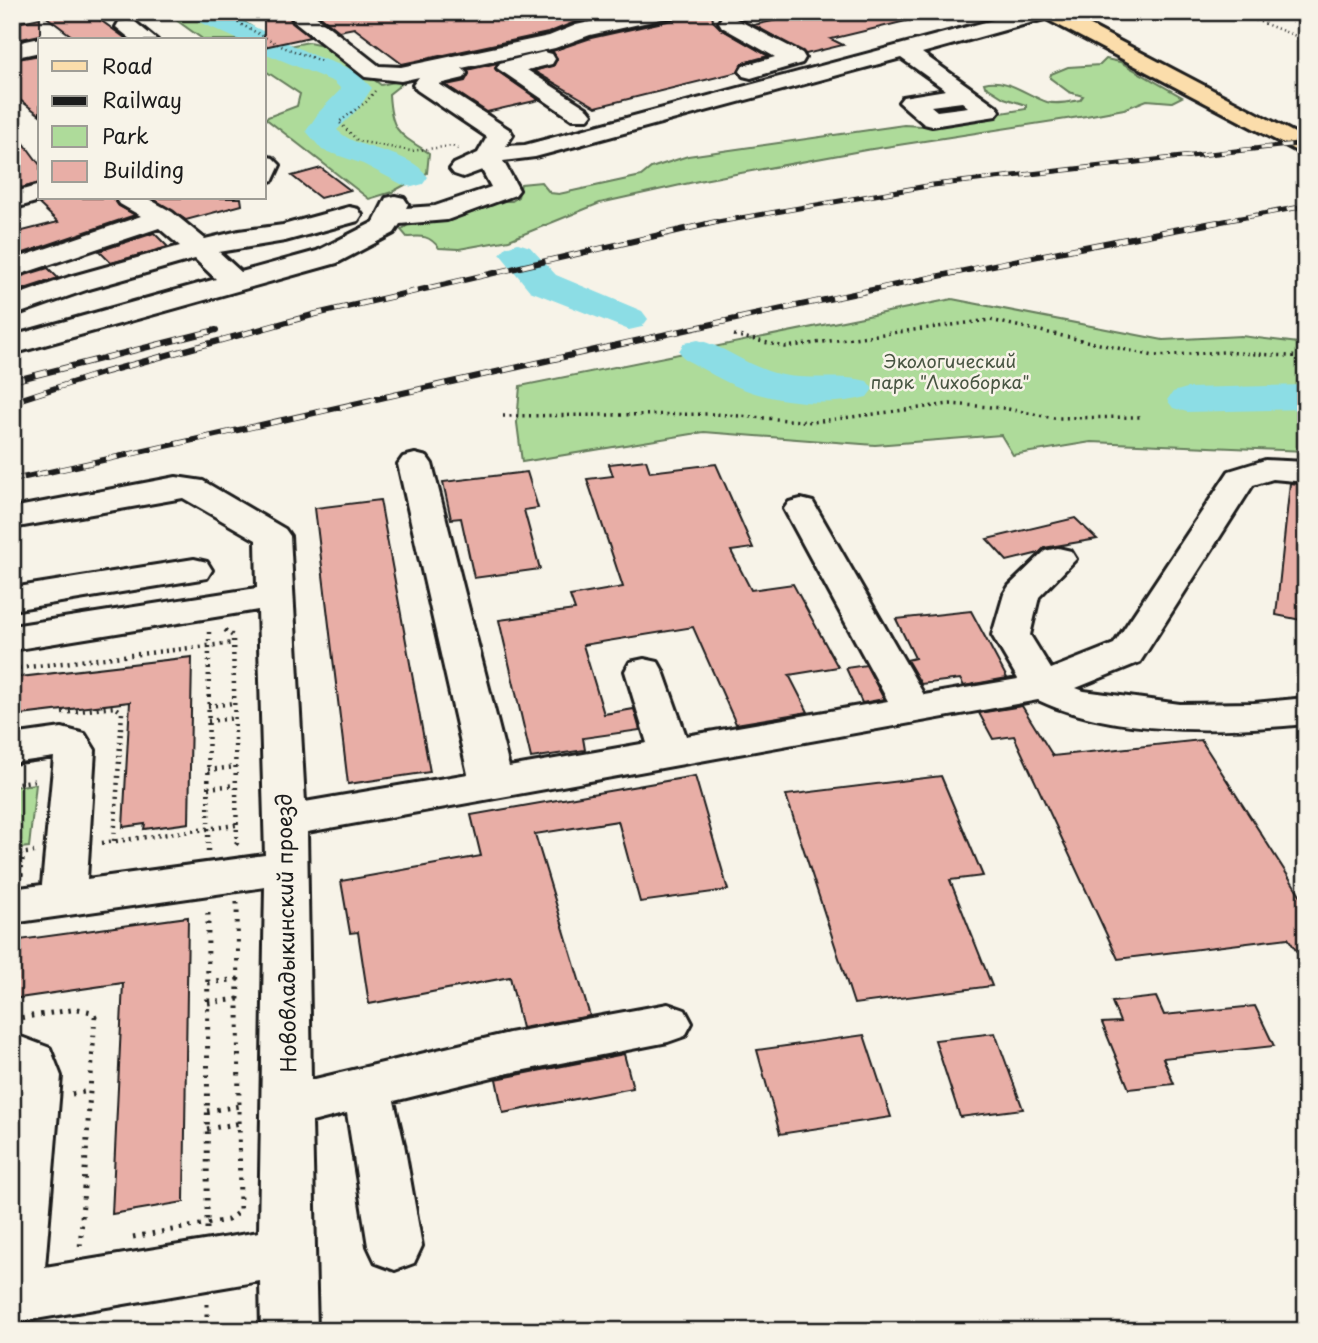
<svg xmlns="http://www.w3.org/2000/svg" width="1318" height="1343" viewBox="0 0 1318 1343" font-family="'Playpen Sans',sans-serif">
<rect width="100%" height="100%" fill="#f7f3e8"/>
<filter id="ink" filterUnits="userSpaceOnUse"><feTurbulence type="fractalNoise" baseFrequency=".0143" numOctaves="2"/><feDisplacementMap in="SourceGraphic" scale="14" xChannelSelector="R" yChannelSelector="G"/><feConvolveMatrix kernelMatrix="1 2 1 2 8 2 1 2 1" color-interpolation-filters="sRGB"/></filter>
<g filter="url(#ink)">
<path fill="#aedb9a" stroke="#657c5b" stroke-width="2" d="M165 12H229L283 47 309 42 332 47 381 85 408 79 389 94C391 132 399 134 429 153L427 173 392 192 369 199 265 118 297 106 300 94 264 70V40H204Z
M1106 59 1120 62 1182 97 1172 102 1147 100 1124 109 1086 116 866 150 703 180 600 203 509 240 459 249 439 248C429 235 422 236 407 237L401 230 412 222 491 201H512L518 197 521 184 541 182 550 193 559 194 641 176 651 168 688 156 904 125 922 126 1026 109V105L1004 98 985 86 984 83C1007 77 1026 95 1047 102 1057 105 1069 102 1080 100L1083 96 1069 92 1050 78 1051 74 1068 67 1100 65Z
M952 299 1163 340 1241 336 1306 344V451L1091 442 1013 455 1001 435 875 445 704 432 522 462 517 423 520 386Z
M36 784 29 847 12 849V787Z"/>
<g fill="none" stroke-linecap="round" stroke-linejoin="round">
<path fill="#8cdde5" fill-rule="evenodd" d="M188 12H223L313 55 354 70 372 88 359 108 337 130C361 153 408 148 428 177L423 184 412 187 401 184 363 164 322 150 306 131 319 112 341 89 334 82 264 53V40H239L191 18Z
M518 243 530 247 556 275 642 311 648 319 642 327 629 330 530 291 500 254 506 247Z
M698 340C723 346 744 363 768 371 801 383 835 373 867 381L873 389 867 397C829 407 780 403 743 389 723 382 704 369 684 359L679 351 684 343Z
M1306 385V409L1187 412 1173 408 1167 400 1173 392 1187 388Z"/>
</g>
<path fill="#e8aea6" stroke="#1c1c1c" stroke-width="2" d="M40 12H89L128 40H77Z
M318 12H623L575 22 548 33 402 64 354 28 339 31 318 14Z
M680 12H712L713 21 721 29 768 56 742 63 738 72 596 107 534 71 554 65 557 58 552 51 591 38 676 19Z
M813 12H905L906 21 831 39 843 45 806 54 754 25Z
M289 15 292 23 310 37 264 47V20Z
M40 18V35L12 41V24Z
M40 55V115L12 94V60Z
M497 63 496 70 539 100 487 112 446 85 465 81 469 74 467 70Z
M12 127 40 165V183L22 188 12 179Z
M321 168 350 190 320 198 292 176Z
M52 198H113L119 206 135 215 12 257V230L15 233 58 222 39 204Z
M152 198H241L242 205 186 220Z
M154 233 168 247 111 263 99 251Z
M48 268 58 278 12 293V279Z
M646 460 650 472 716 464 753 548 731 551 751 590 793 584 838 667 789 675 808 712 736 724 693 627 583 645 604 714 634 709 640 730 583 738 585 750 531 758 499 620 575 610 570 596 623 587 587 479 613 476 609 464Z
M527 472 538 508 524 510 540 569 474 578 461 518 451 519 443 482Z
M1290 483 1306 485V621L1276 615Z
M380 500 430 772 348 784 315 508Z
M1075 518 1097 539 1044 548 1039 553 1007 561 987 539Z
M971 611 1007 678 964 686 960 679 921 684 907 660 915 658 896 619Z
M192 657 189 823 144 829 145 824 123 827 130 702 12 716V678Z
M866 665 884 699 862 703 846 668Z
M1022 706 1053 756 1201 740 1306 904V966L1288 938 1118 959 1014 736 993 739 979 713Z
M695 776 728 890 640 902 618 821 535 834 590 1016 522 1028 510 977 369 1004 358 932 350 933 341 881 481 856 471 815Z
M941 776 983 876 950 880 992 986 854 1004 786 795Z
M188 917 184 1202 112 1214 123 983 12 999V941Z
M1156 997 1164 1015 1255 1006 1274 1046 1163 1058 1174 1084 1129 1089 1102 1023 1120 1022 1112 1002Z
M995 1033 1023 1109 960 1117 935 1040Z
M864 1035 891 1117 780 1134 757 1050Z
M624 1054 633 1088 503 1113 496 1079Z"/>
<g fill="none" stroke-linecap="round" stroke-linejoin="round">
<g stroke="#1c1c1c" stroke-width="6">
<path id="minor" d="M294 12H316L314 15 379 66 401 67 549 36 576 25 637 12H678L675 16 590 35 555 48 462 68 467 73 464 78 439 84 510 130 513 135 506 146 525 145 1023 12H1058L1055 16 922 53 996 106 1000 111 996 116 932 126 924 124 899 102 903 97 946 90 901 58 535 157 503 161 519 190 515 195 447 220 400 224 394 233 337 263 12 354V336L216 279 195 259 89 289 12 316V297L69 277 180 246 159 228 12 277V260L141 216 120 204 116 198H147L172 212 205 239 239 231 283 225 349 207 358 209 362 215 358 221 285 241 219 252 241 272 317 251 374 222 386 198 395 196 404 198 408 204 406 208 435 206 491 187 482 170 463 177 454 174 450 169 454 164 478 153 487 137 417 90 413 85 419 77 401 81 365 77 294 21 291 16ZM962 102 968 107 937 111 931 106Z
M730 16 802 53 805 58 802 63 751 78 743 76 740 71 743 66 775 57 722 27 719 22 722 17Z
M127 21 135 22 157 40H132L116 27 119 22Z
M40 38 47 40H40V52L12 58V44Z
M544 52 552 54 555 59 552 64 527 70 588 109 592 114 588 119H572L497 68 500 63Z
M264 156 273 158 280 165 273 180 264 183Z
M40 185V198H49L12 209V193Z
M415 454 427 457 432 464 509 767 647 743 625 671 630 662 644 659 658 662 663 671 686 736 888 701 784 509 789 502 801 499 813 502 924 695 1018 679 992 635 1004 594 1009 586 1045 551 1058 548 1071 551 1076 559 1039 597 1030 635 1051 669 1114 644 1229 471 1265 460 1306 462V482L1273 479 1253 485 1140 662 1076 688 1084 691 1180 704 1254 703 1306 698V724C1224 732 1113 736 1038 700L307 832 311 1080 509 1033 668 1004 685 1010 692 1023 685 1036 668 1042 509 1073 394 1101 404 1144 422 1246 414 1263 395 1270 376 1263 368 1246 347 1113 312 1122 317 1331H261L260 1281 12 1323V1039L21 1037 50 1048 61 1076 45 1267 259 1232 265 887 12 923V889L42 885 54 757 12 763V735L62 728 85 734 95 750 87 879 265 855 258 610 12 650V626L257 588 256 540 183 498 12 528V508L176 477 203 481 285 529 290 536 305 802 468 774 398 464 403 457Z
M194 559 207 562 212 570 207 578 12 610V588Z"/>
</g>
<g stroke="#1c1c1c" stroke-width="6">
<path id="major" d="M1038 12H1064L1306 139V156L1041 16Z"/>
</g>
<path stroke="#1c1c1c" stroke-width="2.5" stroke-dasharray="1 3.5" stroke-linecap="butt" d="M218 12 283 47 321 61
M1235 12 1306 40
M375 91 366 102 339 122 358 141 411 151 452 146 458 149"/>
<path stroke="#1c1c1c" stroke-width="3.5" stroke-dasharray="2 4.5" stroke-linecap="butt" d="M734 335 785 347 990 320 1154 356 1223 352 1306 357
M503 416 715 414 813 422 950 404 1003 408 1054 418 1140 417"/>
<path stroke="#1c1c1c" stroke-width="4.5" stroke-dasharray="2 5" stroke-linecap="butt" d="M225 630 233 636 237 843 234 847
M12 669 233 643
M208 706 234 703
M62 713 115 707 122 712 114 841
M208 721 235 718
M208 770 235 767
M12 781 18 783 39 780
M208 788 235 785
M102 843 236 825
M208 851 209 632
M12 855 34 852
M21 875 23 854"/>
<path stroke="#1c1c1c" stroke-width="5" stroke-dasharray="2.5 7" stroke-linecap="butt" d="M21 876V873
M208 983 239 979
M208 1003 239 999
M12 1019 78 1009 92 1012 95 1017 90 1091
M72 1094 90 1091 80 1250
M207 1111 240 1106
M207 1129 241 1123
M207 1229 208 908
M133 1237 228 1220 240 1211 237 902
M207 1304V1331"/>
<use href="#minor" fill="#f7f3e8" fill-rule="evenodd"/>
<use href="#major" fill="#fbddab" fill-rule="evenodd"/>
<g stroke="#1c1c1c" stroke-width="5">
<path id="rail-far1" d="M706 224 933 185 1306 143
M1208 224 1306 206"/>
</g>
<g stroke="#1c1c1c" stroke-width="6">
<path id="rail" d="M12 381 216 330
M12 402 102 373 316 314 716 222
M12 480C414 393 813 295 1218 222"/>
</g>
<use href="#rail-far1" stroke="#f7f3e8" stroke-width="3.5" stroke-dasharray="10" stroke-linecap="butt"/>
<use href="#rail" stroke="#f7f3e8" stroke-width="4.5" stroke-dasharray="12" stroke-linecap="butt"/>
</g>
</g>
<g text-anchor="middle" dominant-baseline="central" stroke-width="5" stroke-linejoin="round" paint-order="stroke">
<g font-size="18" fill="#485542" stroke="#f7f3e8">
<text x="950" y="360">Экологический<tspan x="950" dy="21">парк "Лихоборка"</tspan></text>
</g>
<g font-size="21" fill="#1c1c1c" stroke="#f7f3e8">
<text transform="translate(285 933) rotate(-91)">Нововладыкинский проезд</text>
</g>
</g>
<rect width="1318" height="1343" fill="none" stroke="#f7f3e8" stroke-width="42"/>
<rect x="21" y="21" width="1276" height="1301" fill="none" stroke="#1c1c1c" stroke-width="2.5" filter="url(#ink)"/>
<rect x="38" y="38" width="228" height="161" fill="#f7f3e8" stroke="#9f9d96" stroke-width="2"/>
<rect x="52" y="61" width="35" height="10" fill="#fbddab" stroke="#9f9d96" stroke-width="2"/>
<text x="102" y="74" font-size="21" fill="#1c1c1c">Road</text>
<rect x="52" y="96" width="35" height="10" fill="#1c1c1c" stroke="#9f9d96" stroke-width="2"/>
<text x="102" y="108" font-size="21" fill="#1c1c1c">Railway</text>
<rect x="52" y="126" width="35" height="21" fill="#aedb9a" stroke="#9f9d96" stroke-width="2"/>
<text x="102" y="144" font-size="21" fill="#1c1c1c">Park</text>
<rect x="52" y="161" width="35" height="21" fill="#e8aea6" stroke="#9f9d96" stroke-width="2"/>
<text x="102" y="178" font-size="21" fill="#1c1c1c">Building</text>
</svg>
